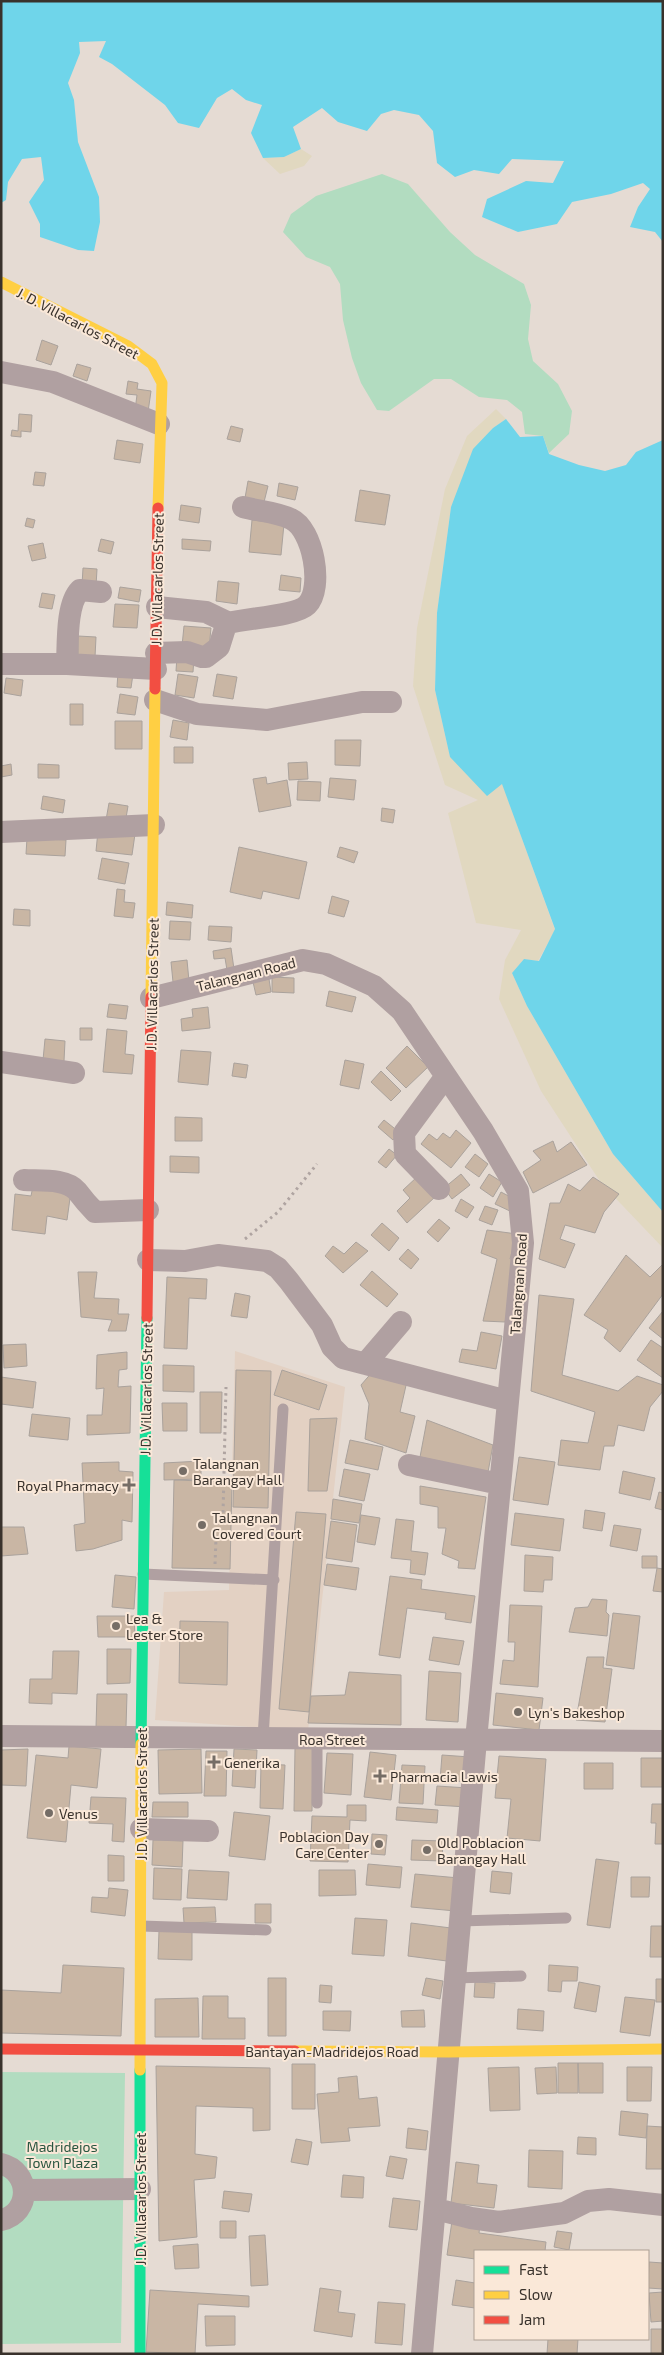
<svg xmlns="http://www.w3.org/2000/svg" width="664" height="2355" viewBox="0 0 664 2355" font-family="'Exo 2',sans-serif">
<rect width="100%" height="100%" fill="#e5dbd3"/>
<path fill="#e3d1c3" d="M235 1351 345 1387 308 1731 155 1720 164 1592 229 1590Z"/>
<path fill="#b2dcc0" d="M382 174 408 184 450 232 475 255 524 284 531 305 528 339 533 361 558 384 572 411 569 434 549 453 543 436 525 434 522 412 507 400 479 397 451 379H434L389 411 377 410 361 383 352 358 343 320 340 284 330 267 306 257 283 232 291 214 316 196Z
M1 2072 125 2073 121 2343 1 2344Z"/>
<path fill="#e1d8c0" d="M301 149 312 156 304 166 280 174 263 158 284 157Z
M496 409 506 419 493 428 451 507 437 613 435 690 450 757 502 783 555 930 538 961 524 959 512 973 527 1006 613 1154 663 1212V1248L601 1183 541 1091 499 999 505 960 521 930 476 923 448 813 478 800 445 785 413 686 417 628 445 489 467 436Z"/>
<path fill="#6fd5ea" d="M1 1H663V242L655 232 630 227 638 207 650 189 643 183 611 194 572 202 557 224 518 232 482 217 487 199 526 181 553 183 564 161 512 159 499 174 474 170 455 177 437 163 433 131 419 115 394 110 381 114 367 131 338 122 322 108 293 127 301 149 284 157 263 158 251 133 262 105 246 100 232 89 217 98 199 128 178 123 165 105 112 64 99 57 106 41 79 42 80 53 68 83 74 100 78 142 99 197 100 222 94 251 78 250 40 237V224L29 202 44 180 41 157 22 159 8 182 6 200 1 203Z
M506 419 520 437 543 436 549 454 579 465 605 471 626 465 636 452 663 440V1212L613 1154 527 1006 512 973 524 959 539 961 555 929 502 784 487 796 450 757 435 690 437 613 451 507 473 449 493 428Z"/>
<path fill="#c9b6a4" stroke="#aaa29c" d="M42 340 58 346 51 365 36 360Z
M77 364 91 368 87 381 73 376Z
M128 381 138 383 137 389 151 391 148 412 135 410 137 395 126 394Z
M19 414 32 415 31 432 21 431V437L11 436 12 430 18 431Z
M231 426 243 429 240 442 227 439Z
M117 440 143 444 140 463 114 459Z
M35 472 46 473 44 486 33 485Z
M248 481 268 486 264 502 245 498Z
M279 483 298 487 295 500 277 496Z
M360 490 390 495 385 525 355 521Z
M181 505 201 508 199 523 179 520Z
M27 518 35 520 33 528 25 526Z
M252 520 284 524 281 555 249 552Z
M101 539 114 542 111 554 98 551Z
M182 539 211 541 210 551 182 549Z
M43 543 46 558 32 561 28 546Z
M83 568 97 569 96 586 82 585Z
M281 575 301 578 300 592 279 590Z
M218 581 239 583 237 604 216 601Z
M120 587 141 590 139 602 118 598Z
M42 593 55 595 52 609 39 607Z
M115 604 139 605 137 628 113 627Z
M184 626 211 628 209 649 182 646Z
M78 636 96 637 95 657H78Z
M177 656 194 658 193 672 176 671Z
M118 672 133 674 131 688 117 687Z
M178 674 198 677 194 698 175 695Z
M217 674 237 677 233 699 213 696Z
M6 678 23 680 21 696 4 693Z
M120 694 138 697 135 715 117 713Z
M70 704H83V725H70Z
M173 720 189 723 187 740 170 737Z
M115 721H142V749H115Z
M335 740H361L360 766 335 765Z
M174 747H193V763H174Z
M307 762 308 779 289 780 288 763Z
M11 764 12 775 1 777V766Z
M38 764 59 765V778H38Z
M266 777 267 784 287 780 291 806 259 812 253 779Z
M330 778 356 780 354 800 328 797Z
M298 781 321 782 320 801 297 800Z
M43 796 65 800 63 813 41 809Z
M109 803 128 806 125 824 106 820Z
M382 808 395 810 393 823 381 821Z
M98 831 135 834 132 855 96 851Z
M27 838 66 840 65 856 26 854Z
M239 847 307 862 299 899 263 891 261 899 230 892Z
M340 847 358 852 354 863 337 857Z
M102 858 129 863 125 884 98 879Z
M117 889 125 890 124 902 135 903 133 918 114 916Z
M332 896 349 901 344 917 328 913Z
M167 902 193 905 192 918 166 915Z
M14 909 30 910V926L13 925Z
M170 921 191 922 190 940 169 939Z
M209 926 232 927 231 942 208 940Z
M231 948 234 969 227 970 225 958 214 959 213 951Z
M187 960 189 981 173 982 171 962Z
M272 977 294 978V993L272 992Z
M269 979 271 992 256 995 253 982Z
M329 991 356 997 352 1012 326 1006Z
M109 1004 128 1006 126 1019 107 1017Z
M208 1007 210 1028 182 1031 181 1019 193 1017 192 1009Z
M80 1028H92V1040H80Z
M107 1029 127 1031 125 1054 134 1055 132 1074 103 1072Z
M45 1039 65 1041 64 1061 43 1060Z
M407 1046 428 1067 406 1088 386 1068Z
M181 1050 211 1052 208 1085 178 1082Z
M345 1060 364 1064 359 1089 340 1085Z
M234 1063 248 1065 246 1078 232 1076Z
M381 1071 401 1091 391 1101 371 1082Z
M175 1117 202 1118V1141H175Z
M384 1120 399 1132 393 1140 378 1127Z
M456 1130 471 1143 451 1168 421 1144 429 1134 437 1140 443 1133 450 1138Z
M553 1141 557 1152 571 1142 587 1165 533 1193 523 1172 541 1160 533 1151Z
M389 1149 397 1155 386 1168 378 1162Z
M475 1154 488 1164 479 1177 465 1167Z
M170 1156 199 1157V1173L170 1172Z
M461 1174 470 1185 452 1199 444 1188Z
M489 1174 502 1182 493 1197 480 1188Z
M417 1177 435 1197 407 1223 397 1211 410 1198 403 1190Z
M593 1177 619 1194 604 1212 595 1233 565 1225 560 1239 575 1244 565 1268 539 1259 550 1203H560L568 1184 580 1191Z
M33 1186 71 1191 67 1220 47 1216 45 1234 12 1230 15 1194 31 1196Z
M501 1192 518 1201 512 1212 495 1204Z
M461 1199 474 1207 467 1218 455 1211Z
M485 1206 498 1210 492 1225 479 1220Z
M439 1219 450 1228 438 1242 427 1232Z
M382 1223 399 1238 389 1251 371 1235Z
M487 1230 517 1234 510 1259H518L505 1322 483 1321 497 1259 481 1253Z
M356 1242 368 1251 343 1273 325 1256 333 1246 344 1254Z
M408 1249 419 1259 411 1269 399 1259Z
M626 1255 650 1277 663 1264V1294L620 1352 604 1338 608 1330 584 1315Z
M372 1271 398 1294 387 1307 360 1285Z
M78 1272H97L94 1298 119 1299 118 1314H129L126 1331H108L112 1320 81 1317Z
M167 1277 207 1279 206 1299 189 1298 187 1349 164 1348Z
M235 1293 250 1296 247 1318 231 1316Z
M539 1295 574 1299 562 1375 618 1391 637 1376 663 1385V1391L650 1407 644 1431 618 1425 614 1446H604L600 1470 558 1465 561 1440 588 1443 595 1412 531 1391Z
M663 1311V1339L649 1328Z
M481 1332 502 1336 496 1369 459 1362 462 1349 477 1351Z
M651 1340 663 1348V1378L637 1360Z
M26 1344 27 1366 4 1368 3 1345Z
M127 1352V1369L119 1370 118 1387 131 1386 130 1433 87 1435V1415H102L104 1388 96 1389 97 1355Z
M163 1365 194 1366V1392L163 1391Z
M236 1370 271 1371 268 1508 233 1507Z
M282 1370 327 1385 319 1410 274 1395Z
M374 1370 407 1381 400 1412 415 1416 406 1453 365 1439 369 1404 361 1385Z
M1 1377 36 1382 33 1408 1 1404Z
M200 1392H222L221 1433H200Z
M162 1403H187V1431H163Z
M32 1414 70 1418 68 1440 29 1436Z
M337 1418 327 1491H308L310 1419Z
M427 1420 493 1445 488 1472 420 1457Z
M350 1440 383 1447 378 1470 345 1463Z
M519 1457 555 1462 548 1505 513 1500Z
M201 1461V1479L164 1480V1463Z
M119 1462V1471L133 1472 132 1522 122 1520V1540L93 1549 76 1551 74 1525 85 1523 82 1463Z
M344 1469 370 1474 364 1501 339 1496Z
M623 1471 655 1478 650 1500 619 1493Z
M174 1480 232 1482 230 1569 172 1568Z
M420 1486 486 1497 475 1569 458 1568 459 1561 442 1554 446 1528H438V1507L420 1504Z
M659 1492 663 1493V1510L655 1508Z
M333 1499 362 1504 359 1523 331 1519Z
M585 1510 605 1513 602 1531 583 1528Z
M296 1512 326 1514 309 1712 279 1709Z
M515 1513 564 1519 560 1551 511 1545Z
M361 1515 380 1518 375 1545 357 1542Z
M396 1519 414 1521 411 1551 428 1553 425 1575 410 1573 411 1560 391 1558Z
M331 1521 357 1525 352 1562 326 1558Z
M614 1525 641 1529 637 1551 610 1546Z
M1 1527H24L28 1554 1 1556Z
M525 1555 553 1557 552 1580H544L543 1592 524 1591Z
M642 1556H657V1568H642Z
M327 1564 359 1568 356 1590 324 1585Z
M657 1568 663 1569V1592L653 1591Z
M115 1575 136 1577 134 1609 112 1607Z
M390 1576 422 1580 421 1589 475 1596 471 1623 445 1619 446 1613 407 1608 400 1658 379 1655Z
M592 1599 607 1600 606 1612 609 1615 607 1636 569 1632 575 1608 588 1607Z
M510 1605 542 1606 538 1687 500 1684 503 1660 514 1661 515 1642H508Z
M613 1613 640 1616 634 1669 606 1665Z
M97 1616H134L135 1637H98Z
M180 1621 228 1622 227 1685 179 1683Z
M433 1637 464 1641 459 1665 429 1660Z
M107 1649H131L130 1683 107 1684Z
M53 1651H79L77 1694 52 1693V1704L29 1703 30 1679H52Z
M587 1657H604L603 1668 612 1669 605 1722 576 1720Z
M429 1671 461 1673 458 1722 426 1720Z
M349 1672 401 1675V1725L308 1723 311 1696 345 1695Z
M496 1693 543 1698 539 1730 493 1725Z
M97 1694H127L126 1727H96Z
M69 1746 101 1749 97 1788 71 1785 66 1842 27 1838 36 1755 68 1758Z
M295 1748H313L312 1811H294Z
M28 1749 26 1786 1 1785V1750Z
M201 1749 202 1793 159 1794 158 1750Z
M234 1749 257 1750 255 1788 232 1786Z
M206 1751H227L226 1796H204Z
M370 1752 396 1755 391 1800 364 1797Z
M327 1753 353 1754 351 1795 324 1793Z
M442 1755 470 1757 468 1782 440 1780Z
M499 1756 546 1759 540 1841 507 1838 511 1799 495 1798Z
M641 1758H663V1787H641Z
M584 1763H613V1789H584Z
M261 1764 285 1765 283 1809 260 1808Z
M402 1765 425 1766 423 1804 399 1803Z
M437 1786 468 1788 467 1807 435 1805Z
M91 1797 126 1798 124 1842 112 1841 113 1824 89 1823Z
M153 1802H188V1817H152Z
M652 1804H663V1844H655L656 1823H651Z
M347 1805H366V1821L350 1820 348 1862 310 1861 312 1816 347 1817Z
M397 1807 438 1810 437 1823 396 1820Z
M234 1812 270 1816 265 1860 229 1856Z
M372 1834 387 1835 385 1855 371 1854Z
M153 1840 183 1841 182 1867 152 1865Z
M412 1840 443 1841 442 1861 411 1860Z
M108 1855 124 1856V1881H108Z
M596 1859 619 1862 610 1928 587 1925Z
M368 1864 402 1867 400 1888 366 1885Z
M154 1868 182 1869 181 1900 153 1899Z
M189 1870 229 1872 227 1900 187 1898Z
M319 1870H355L356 1895 319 1896Z
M492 1871 512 1873 510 1894 490 1892Z
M415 1874 459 1878 456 1911 411 1907Z
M631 1877H650L649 1897H631Z
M109 1888 128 1890 125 1916 91 1912 92 1897 108 1898Z
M255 1904H271V1923H255Z
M215 1907 216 1922 184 1923 183 1908Z
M355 1918 387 1920 384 1956 352 1954Z
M411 1923 451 1928 447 1961 408 1956Z
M651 1926H663V1957H650Z
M159 1931H192V1960L158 1959Z
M63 1965 124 1968 121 2036 1 2033V1990L61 1993Z
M549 1965 578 1967 577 1981H562L561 1992 548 1991Z
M268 1978H286V2036H268Z
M426 1978 443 1981 440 1999 422 1995Z
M656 1979H663V2002H656Z
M475 1982 495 1983 494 1998 474 1997Z
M579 1982 600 1986 596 2012 574 2008Z
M320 1985 332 1986 331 2003 319 2002Z
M203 1996H228V2018H245V2039H202Z
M625 1997 655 2000 650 2036 620 2032Z
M198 1998 199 2037H155V1999Z
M518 2009 544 2011 543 2031 517 2029Z
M424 2010 425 2027H402L401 2011Z
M323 2011H351L350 2031 323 2030Z
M558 2063H578V2093H558Z
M578 2063H603V2093H579Z
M292 2064H315V2109H292Z
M156 2066 270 2068V2130L253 2131V2108L196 2106 195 2154 217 2157 215 2178 194 2180 197 2237 159 2241Z
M519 2067 520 2110 490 2111 488 2068Z
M556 2067 557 2093 537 2094 535 2068Z
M627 2067H652L651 2101H627Z
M357 2076 359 2099 377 2097 380 2126 348 2128 350 2141 321 2143 317 2094 339 2092 338 2078Z
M621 2111 648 2114 646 2138 619 2135Z
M647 2126 663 2127V2169H646Z
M408 2128 428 2131 426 2150 406 2148Z
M578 2137 596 2138V2155L577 2154Z
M296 2139 312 2142 308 2165 291 2162Z
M529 2150 563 2151 562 2189 528 2187Z
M390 2156 407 2159 403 2179 386 2176Z
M456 2162 479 2165 477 2183 497 2185 494 2208 451 2203Z
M343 2175 364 2177 363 2198 341 2197Z
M224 2191 252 2194 249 2212 222 2208Z
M393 2198 420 2201 417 2230 389 2227Z
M220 2221H236V2238H220Z
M452 2221 480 2224 479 2233 546 2242 545 2251H475V2259L447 2255Z
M557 2231 572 2233 569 2250 554 2247Z
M265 2235 268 2285 251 2286 249 2236Z
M198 2244 199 2268 175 2269 173 2246Z
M649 2262 663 2263V2289L648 2288Z
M456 2280 475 2283V2308L452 2305Z
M320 2288 341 2291 338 2312 355 2314 352 2337 314 2331Z
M150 2290 249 2296V2307L198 2304 195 2354 146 2352Z
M663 2292V2321L651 2322 649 2293Z
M378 2302 405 2304 402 2345 375 2343Z
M205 2316H235V2345L206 2346Z
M651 2329H663V2354H651Z
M548 2339H578L577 2354H547Z"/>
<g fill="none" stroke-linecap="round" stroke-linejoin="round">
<path stroke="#afa4a1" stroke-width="3" stroke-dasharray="2.5 4" stroke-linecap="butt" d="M245 1239 278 1212 317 1164
M215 1564 217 1514 223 1515 226 1387"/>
<path stroke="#b0a0a1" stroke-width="11" d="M143 1574 274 1580
M263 1738 283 1409
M317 1803V1738
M460 1921 566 1918
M141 1926 266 1930
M455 1978 521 1976"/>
<path stroke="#b0a0a1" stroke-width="22" d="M1 372 53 382 159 424
M157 607 206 612 229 623
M156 653 187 652 202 657H206L219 647 225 628 229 623C247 618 296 616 307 605 324 588 313 529 291 519 277 512 258 511 243 507
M1 664H67L156 669
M67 664C68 644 66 604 80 590L101 592
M155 700 197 714 267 720 362 702H391
M1 832 154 825
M151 998 303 960 326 964 374 986 402 1011 483 1131 518 1191 523 1243 476 1740 422 2354
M1 1062 74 1073
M24 1180C40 1181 66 1178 77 1191 83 1199 88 1205 95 1212L148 1210
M439 1189 405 1154 404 1133 446 1076
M148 1260 185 1261 218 1255 267 1261 278 1268 289 1281 322 1325 332 1347 343 1358 508 1401
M365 1364 401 1322
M409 1465 500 1484
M1 1736 663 1741
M141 1829 208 1831
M1 2164C31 2171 32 2213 1 2220
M25 2190 140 2189
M436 2209 471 2218 499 2222 564 2213 588 2201 609 2199 663 2205"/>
<path stroke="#16e098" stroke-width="11" d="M141 1744 147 1318
M140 2354V2070"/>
<path stroke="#ffcf43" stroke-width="11" d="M1 282 128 346 152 364 162 383 158 508
M151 997 155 689
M295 2051 449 2052 663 2049
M140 2070 141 1744"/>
<path stroke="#f24e42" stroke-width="11" d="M155 689 158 508
M147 1318 151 997
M1 2049 295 2051"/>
</g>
<g fill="#756d66" stroke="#fae8d8" stroke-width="2">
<circle cx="183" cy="1471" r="5"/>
<path d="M126.5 1477.5h5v5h5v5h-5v5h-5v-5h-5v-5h5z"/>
<circle cx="202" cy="1525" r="5"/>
<circle cx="116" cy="1626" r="5"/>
<circle cx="518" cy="1712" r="5"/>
<path d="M211.5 1754.5h5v5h5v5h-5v5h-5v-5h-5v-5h5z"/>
<path d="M377.5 1768.5h5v5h5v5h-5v5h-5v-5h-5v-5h5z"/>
<circle cx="49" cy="1813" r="5"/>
<circle cx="379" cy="1844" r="5"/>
<circle cx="427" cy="1850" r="5"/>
</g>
<g text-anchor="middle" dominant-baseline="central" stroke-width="4" stroke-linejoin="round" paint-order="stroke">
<g font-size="14" fill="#39322c" stroke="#fae8d8">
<text transform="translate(78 323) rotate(28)">J. D. Villacarlos Street</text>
<text transform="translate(157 579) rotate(-89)">J.D. Villacarlos Street</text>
<text transform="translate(246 974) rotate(-14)">Talangnan Road</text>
<text transform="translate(152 984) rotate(-89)">J.D. Villacarlos Street</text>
<text transform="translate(518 1284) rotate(-86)">Talangnan Road</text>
<text transform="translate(146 1389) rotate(-89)">J.D. Villacarlos Street</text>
<text x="332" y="1739">Roa Street</text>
<text transform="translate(141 1794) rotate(-90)">J.D. Villacarlos Street</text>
<text x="332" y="2051">Bantayan-Madridejos Road</text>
<text transform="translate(140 2199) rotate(-90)">J.D. Villacarlos Street</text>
</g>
<g font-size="14" fill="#39322c" stroke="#fae8d8" text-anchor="start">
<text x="193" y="1463">Talangnan<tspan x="193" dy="16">Barangay Hall</tspan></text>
<text x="119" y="1485" text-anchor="end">Royal Pharmacy</text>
<text x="212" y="1517">Talangnan<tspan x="212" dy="16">Covered Court</tspan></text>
<text x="126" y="1618">Lea &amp;<tspan x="126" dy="16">Lester Store</tspan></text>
<text x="528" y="1712">Lyn's Bakeshop</text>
<text x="224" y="1762">Generika</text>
<text x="390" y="1776">Pharmacia Lawis</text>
<text x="59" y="1813">Venus</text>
<text x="369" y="1836" text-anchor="end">Poblacion Day<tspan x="369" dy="16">Care Center</tspan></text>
<text x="437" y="1842">Old Poblacion<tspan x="437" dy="16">Barangay Hall</tspan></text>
</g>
<g font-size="14" fill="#28553f" stroke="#fae8d8">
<text x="62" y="2146">Madridejos<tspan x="62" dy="16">Town Plaza</tspan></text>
</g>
</g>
<rect width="664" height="2355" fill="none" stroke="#39322c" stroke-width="5"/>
<rect x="474" y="2250" width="175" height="90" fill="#fae8d8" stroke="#ad9f93"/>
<rect x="484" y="2266" width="25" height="8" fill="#16e098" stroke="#ad9f93"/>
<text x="519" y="2275" font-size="15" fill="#39322c">Fast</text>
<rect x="484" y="2291" width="25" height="8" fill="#ffcf43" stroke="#ad9f93"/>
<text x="519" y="2300" font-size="15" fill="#39322c">Slow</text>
<rect x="484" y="2316" width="25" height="8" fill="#f24e42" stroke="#ad9f93"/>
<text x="519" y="2325" font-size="15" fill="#39322c">Jam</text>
</svg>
